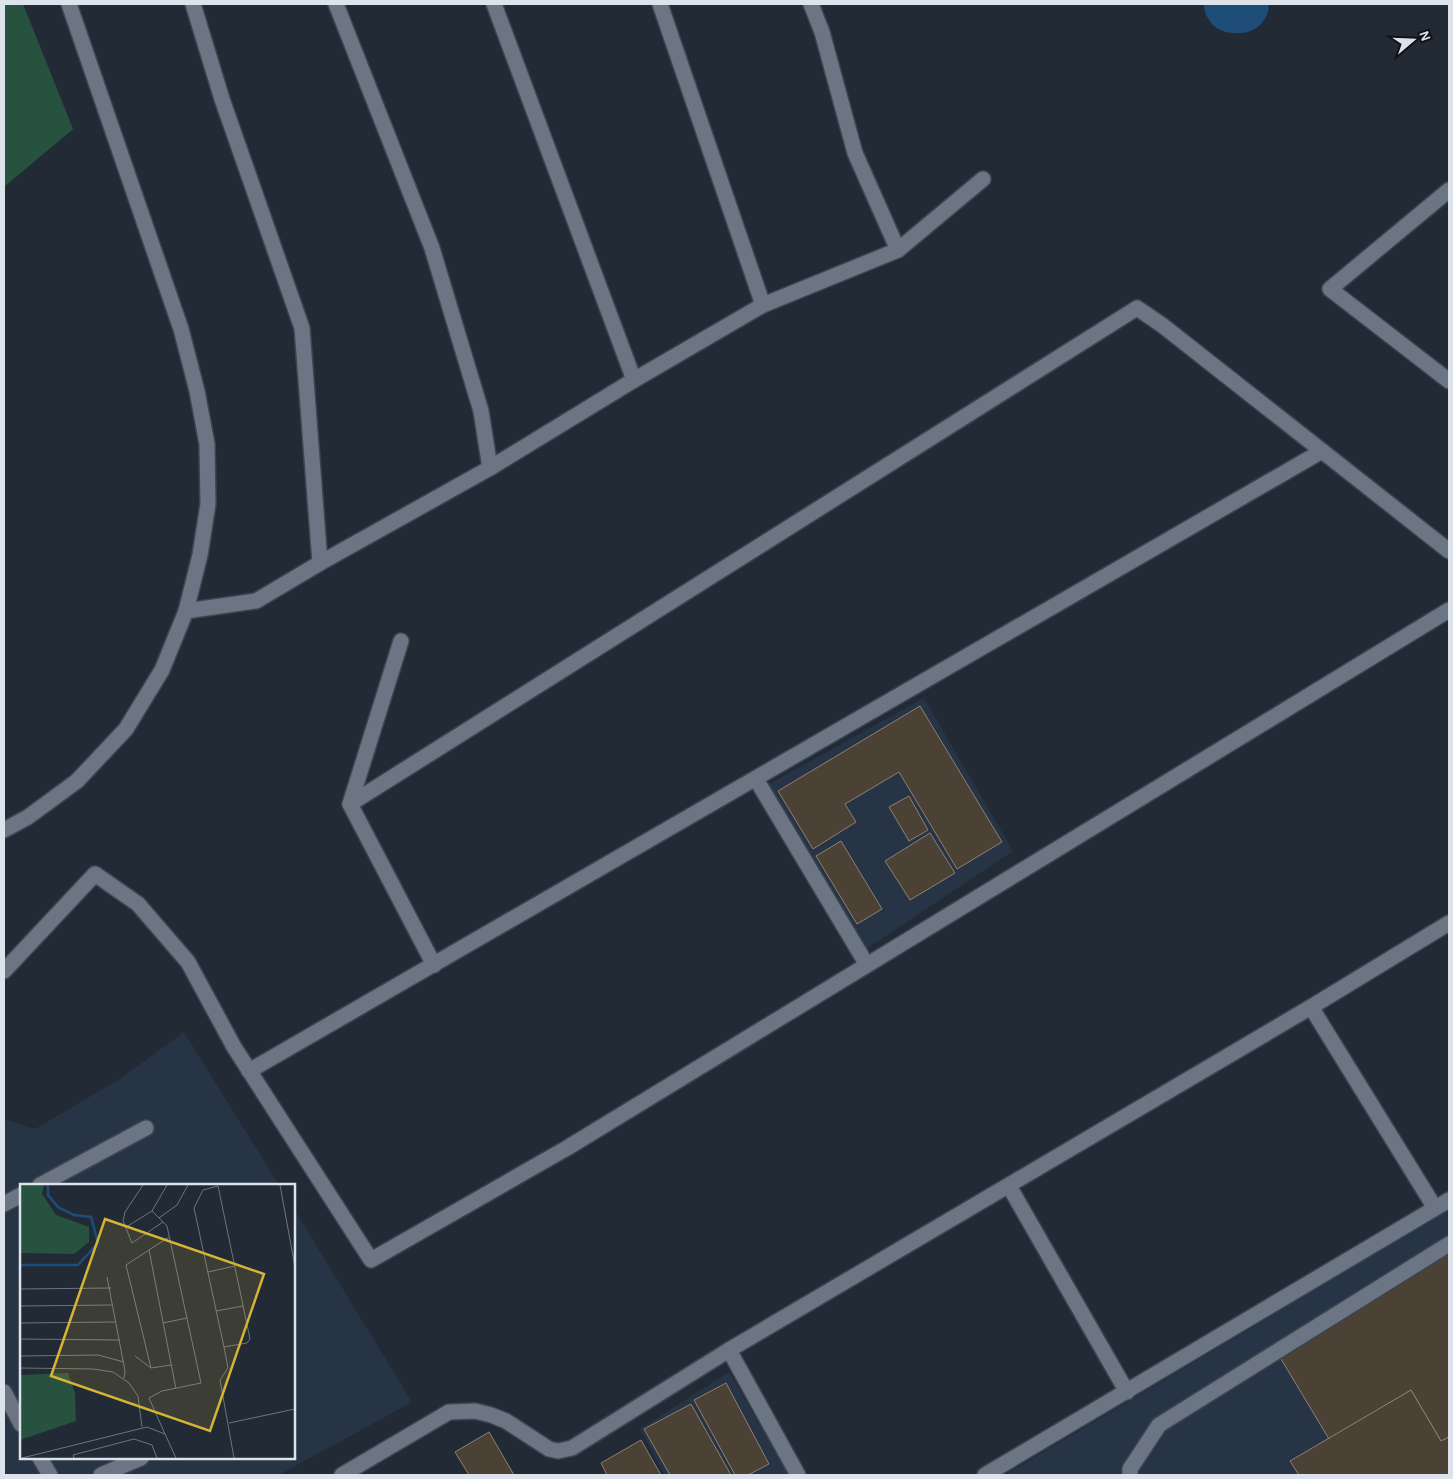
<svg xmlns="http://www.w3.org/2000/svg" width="1453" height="1479" font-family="Karla,sans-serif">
  <rect width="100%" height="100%" fill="#222a36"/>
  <!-- built -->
  <g fill="#273445">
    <polygon points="924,698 1013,851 866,949 769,784"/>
    <polygon points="184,1032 279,1185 21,1185 21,1458 294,1458 294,1209 412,1402 279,1475 4,1475 4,1119 35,1129 120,1079"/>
    <polygon points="1449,1210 1449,1475 1005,1475"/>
    <polygon points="729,1372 789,1475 665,1475 640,1429"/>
  </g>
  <!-- green -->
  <polygon fill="#26523f" points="4,4 23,4 73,129 4,187"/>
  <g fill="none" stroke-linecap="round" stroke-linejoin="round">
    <!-- river -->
    <polyline stroke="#1e4d77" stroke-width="58" points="1233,4 1240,4"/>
  </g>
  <!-- building -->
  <g fill="#4b4134" stroke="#8c8173">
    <polygon points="920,706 1002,842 957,869 899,772 845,804 856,822 813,849 778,791"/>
    <polygon points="909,796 928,830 909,841 889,807"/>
    <polygon points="930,833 955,873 910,900 885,861"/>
    <polygon points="841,841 882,909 857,924 816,856"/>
    <polygon points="1449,1251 1449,1437 1441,1441 1411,1390 1329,1439 1278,1354"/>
    <polygon points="726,1383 769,1464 748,1475 735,1475 694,1400"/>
    <polygon points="1411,1390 1441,1441 1449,1437 1449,1475 1299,1475 1290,1461"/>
    <polygon points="691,1404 731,1475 670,1475 644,1429"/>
    <polygon points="489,1432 514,1475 469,1475 455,1452"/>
    <polygon points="641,1440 661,1475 607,1475 601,1463"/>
  </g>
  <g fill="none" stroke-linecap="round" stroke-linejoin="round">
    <defs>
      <g id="service">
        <polyline points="40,1185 146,1128"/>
        <polyline points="4,1204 21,1195"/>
        <polyline points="4,1392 21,1424"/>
        <polyline points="40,1458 50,1475"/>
        <polyline points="101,1475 141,1458"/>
        <polyline points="1130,1475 1130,1469 1159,1425 1449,1244"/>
      </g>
      <g id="minor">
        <polyline points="193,4 222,99 302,328 320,563"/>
        <polyline points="336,4 432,248 481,411 490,468"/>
        <polyline points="494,4 634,380"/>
        <polyline points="660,4 763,305"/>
        <polyline points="811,4 822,32 855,153 898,250"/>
        <polyline points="1449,190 1330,289 1449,381"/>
        <polyline points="186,611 256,601 320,563 490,468 634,380 763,305 898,250 983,179"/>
        <polyline points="401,641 350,804 434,965"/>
        <polyline points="756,779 867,965"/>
        <polyline points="350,804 1137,308 1162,325 1449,551"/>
        <polyline points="4,830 28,817 77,781 126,729 162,670 186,611 200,555 208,504 207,444 197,391 181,329 69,4"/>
        <polyline points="4,971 95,874 138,904 188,962 234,1047 371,1260 567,1148 1449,610"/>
        <polyline points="1311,1007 1435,1208"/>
        <polyline points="249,1071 1322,451"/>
        <polyline points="1009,1186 1127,1392"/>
        <polyline points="729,1350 798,1475"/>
        <polyline points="342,1475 449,1412 475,1411 491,1415 506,1421 549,1449 558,1451 572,1448 729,1350 1311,1007 1449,923"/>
        <polyline points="985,1475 1449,1200"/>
      </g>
    </defs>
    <!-- service casing -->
    <use href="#service" stroke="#3d454f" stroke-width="18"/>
    <!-- minor casing -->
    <use href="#minor" stroke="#3d454f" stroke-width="18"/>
    <!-- service -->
    <use href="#service" stroke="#6b7584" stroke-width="15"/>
    <!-- minor -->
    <use href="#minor" stroke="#6b7584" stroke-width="15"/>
  </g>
  <!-- overview -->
  <g transform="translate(20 1184)">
    <rect width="275" height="275" fill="#222a36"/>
    <path d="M0,1H24L22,10L36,31L69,43V58L54,70L0,69ZM48,189L55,209L56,237L0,256V191Z" fill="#26523f"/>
    <path fill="none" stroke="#1e4d77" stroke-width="2.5" d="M0,81H58L78,59L71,33L54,31L38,23L28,11V1"/>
    <path fill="none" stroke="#6d747e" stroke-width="1" d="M123,1L105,28L103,37L112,59L143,38M260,1L275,83M132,27L147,42L181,199L142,207L129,214L145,250M139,34L157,21L168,1M106,43L132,27L147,1M129,66L156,205M188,88L215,82M87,93L105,187L104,194M0,105L91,104M0,122L92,121M196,127L223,122M0,139L95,138M143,139L167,134M0,155L100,156M204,163L227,159L230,155L198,2L183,6L174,24L204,163L208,184L200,196L214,274M0,172L78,171L104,178M115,172L131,184L151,181M0,184L73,185L93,188L109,199L118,212L122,243M131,184L106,81L149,53M209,239L275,225M2,274L127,243L145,250L156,274M54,274L53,271L114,255L132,261L137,274"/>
    <path fill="#d6b534" fill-opacity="0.15" stroke="#d6b534" stroke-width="2.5" d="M85,35L244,90L190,247L31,192Z"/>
    <rect width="275" height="275" fill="none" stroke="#dde3eb" stroke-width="2.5"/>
  </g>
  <!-- border -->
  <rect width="1453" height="1479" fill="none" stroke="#dde3eb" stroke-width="10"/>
  <!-- north arrow -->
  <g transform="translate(1413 40) rotate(71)" stroke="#0f1318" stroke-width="4" paint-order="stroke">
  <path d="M0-4L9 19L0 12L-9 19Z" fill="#dde3eb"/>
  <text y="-8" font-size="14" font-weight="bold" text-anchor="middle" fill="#dde3eb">N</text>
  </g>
</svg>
